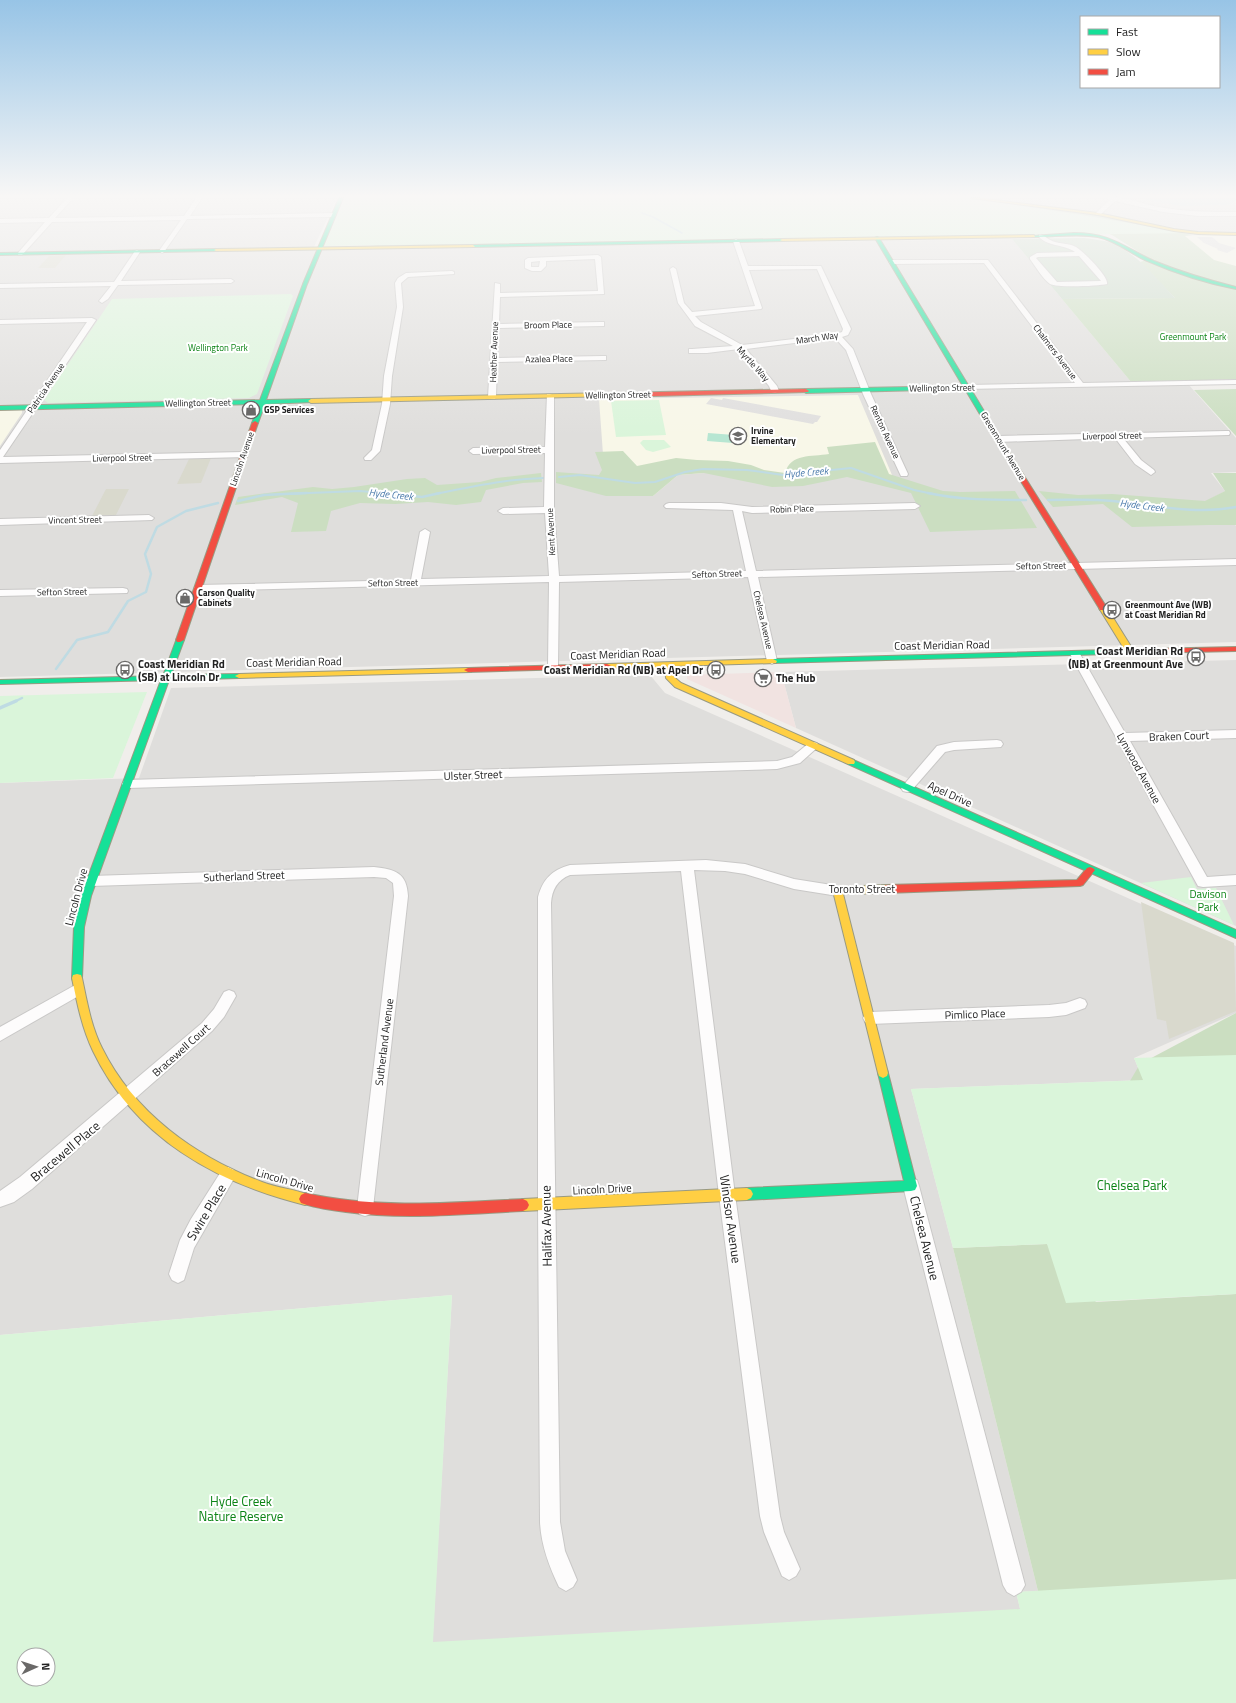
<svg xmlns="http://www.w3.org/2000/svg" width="1236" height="1703" font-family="'Titillium Web',sans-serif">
  <rect width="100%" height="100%" fill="#f0eeeb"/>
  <!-- residential -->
  <g fill="#dfdedc">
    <polygon points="0,198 337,198 313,249 1012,239 1132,383 1188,384 1236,438 1236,472 1211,473 1225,491 1212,498 1236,526 1236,642 0,677"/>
    <polygon points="982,198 1136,198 1181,206 1200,206 1229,205 1236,202 1236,234 1217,234"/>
    <polygon points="1236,660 1236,926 796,728 781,672"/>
    <polygon points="650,675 665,693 1236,946 1236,1013 1134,1058 1143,1080 911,1089 953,1248 1038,1591 1016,1592 1020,1609 432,1650 452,1295 0,1335 0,783 139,778 171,688"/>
  </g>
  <!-- commercial -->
  <polygon fill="#f1e3e1" points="781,672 796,728 687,679 687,675"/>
  <!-- education -->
  <g fill="#f8f7e8">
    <polygon points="1236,235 1236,271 1215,265 1177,236"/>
    <polygon points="858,395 892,475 704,473 678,475 653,496 606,496 599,399"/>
    <polygon points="22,410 22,413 0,446 0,411"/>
  </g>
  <!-- construction -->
  <g fill="#d9d9cd">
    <polygon points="66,255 55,268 38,268 49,256"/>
    <polygon points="211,458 201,483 177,484 189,459"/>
    <polygon points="106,489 129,489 116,515 92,516"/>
    <polygon points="1141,902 1234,943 1236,1011 1169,1039 1166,1021 1157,1019"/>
  </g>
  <!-- forest -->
  <g fill="#cbdec1" fill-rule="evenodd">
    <polygon points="347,198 961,198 1094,215 1193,235 1185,236 1214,260 1236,266 1236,379 1132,383 1062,299 1175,298 1140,262 1150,259 1112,235 1107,233 377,246 362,244"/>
    <polygon points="1236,389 1236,436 1194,390"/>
    <path d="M875,442L889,474L943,491L960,492L1015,491L1037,528L930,532L911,493L847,477L803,486L772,487L704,473L678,475L653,496H606L556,483V472L599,475L602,470L595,452L623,451L637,466L676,458L697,460L728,461L751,465L764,470L785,473C791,453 811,457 829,454L827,447Z"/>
    <polygon points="541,473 542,482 523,483 486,490 481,502 456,505 428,502 395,504 360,503 331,511 326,531 291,532 298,503 282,497 235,505 238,497 313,487 332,489 354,487 407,479 425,478 437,485 480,482 496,478"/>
    <polygon points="1213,473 1236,473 1236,525 1209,525 1132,527 1103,504 1053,507 1039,491 1078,495 1112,494 1205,501 1225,491"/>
    <polygon points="1236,1013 1236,1147 1127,1086 1140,1064"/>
    <path d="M1047,1244L1096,1302L1236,1294V1703H0V1335L432,1650L1020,1609L1038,1591L953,1248ZM24,1655H48V1679H24Z"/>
  </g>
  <!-- cemetery -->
  <path fill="#cadbca" d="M1084,238C1092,239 1101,240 1109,242C1136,252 1156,278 1175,298L1062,299L1012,239Z"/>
  <!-- park -->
  <g fill="#daf5da" fill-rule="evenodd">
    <polygon points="345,198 978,198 978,199 1094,217 1186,233 324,246"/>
    <polygon points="291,294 293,296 257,394 249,398 48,403 44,400 112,299"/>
    <polygon points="659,400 666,435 616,437 611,401"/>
    <polygon points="643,440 664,440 671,447 653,452 646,450 640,443"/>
    <polygon points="147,692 113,778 0,783 0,696"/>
    <polygon points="1191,877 1197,889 1216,888 1234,925 1141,883"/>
    <polygon points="1236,1055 1236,1294 1066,1303 1047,1244 953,1248 911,1089 1143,1080 1134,1058"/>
    <path d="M452,1295L433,1642L1020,1609L1016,1592L1236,1579V1703H0V1335ZM24,1655H48V1679H24Z"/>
  </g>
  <!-- pitch -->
  <polygon fill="#b7e6d2" points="708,433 734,435 733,443 707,441"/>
  <!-- parking -->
  <g fill="#e0dfde">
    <polygon points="1197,237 1212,237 1219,243 1236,248 1227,253 1217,250 1218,249 1204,243"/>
    <polygon points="711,398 722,400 723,398 821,416 817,422 815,422 813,424 706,404"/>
  </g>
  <!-- water -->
  <polygon fill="#bfdbe3" points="1136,198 1236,198 1236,201 1228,205 1181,206"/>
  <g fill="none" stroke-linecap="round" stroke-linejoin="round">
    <!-- stream-far3 -->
    <polyline stroke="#bfdbe3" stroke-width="1.5" points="642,213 653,217 682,233"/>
    <!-- stream-far2 -->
    <g stroke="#bfdbe3" stroke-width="2">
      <polyline points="559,477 580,475 635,483 655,482 685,472 703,469 747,470 783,475 851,468 914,490 933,494"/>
      <polyline points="283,494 360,491 393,494"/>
      <path d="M435,494C471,487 506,479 543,478"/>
    </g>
    <!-- stream-far1 -->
    <g stroke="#bfdbe3" stroke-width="2.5">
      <polyline points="383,493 422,497 440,493"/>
      <path d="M928,493C960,500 993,500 1026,500"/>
      <path d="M1048,500C1070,500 1091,499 1113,501C1155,505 1194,515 1236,507"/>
      <polyline points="238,501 264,495 307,493"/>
      <polyline points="56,669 77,640 108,632 128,601 146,592 151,574 145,554 157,527 186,511 218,503"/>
      <polyline points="14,702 22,698"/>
    </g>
    <!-- stream -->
    <polyline stroke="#bfdbe3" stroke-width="3.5" points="0,708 16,701"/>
    <defs>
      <g id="street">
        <polygon points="67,198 73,198 55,218 184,216 196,198 202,198 190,216 333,213 336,215 333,217 187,219 164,252 162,253 159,251 181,220 52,222 22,255 18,255 18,253 45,222 0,223 0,219 49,218"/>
        <path d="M1107,198C1125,195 1146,206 1165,208C1189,212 1212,212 1236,212V216H1198L1163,212L1115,201L1100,215H1096V213L1109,200Z"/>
        <path d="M1039,235C1044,234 1047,239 1052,241C1060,244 1069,243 1076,247C1084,252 1109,277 1107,284C1099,286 1057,288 1050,284C1042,278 1036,267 1030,259V257L1037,253L1075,252C1064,244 1049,247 1039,237ZM1079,256L1101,281L1057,282L1036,258L1038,257Z"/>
        <path d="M736,239L739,241L748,266H821L851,329L848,335L842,337L853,349L871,394L908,474L907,476H901L900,474L863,394L846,350L835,338L746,349L777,386L779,391L775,393H772L769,386L739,349L707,353H689V349H692L733,346L695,326L678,303L670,269L673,267L676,269L684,303L692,312L755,306L733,241ZM817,269L843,329L842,332L836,334L742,345L701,322L695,316L761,309L762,308L749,270Z"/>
        <polygon points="137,250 140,252 121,281 231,279 234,281 231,283 118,285 108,299 102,303 99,301 111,286 0,288 0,284 114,282 135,251"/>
        <path d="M598,255L601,257L604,294L500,297L499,324L601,322H604V326L499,328L497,358L603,356H606V360L497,362L496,397L495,399H489L488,397L495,283L500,284V293L598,291L595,259L546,261V266L541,271H532L525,268V260L528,258ZM540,261L539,267H531V262Z"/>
        <polygon points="988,260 1083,383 1236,380 1236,384 965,389 965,385 968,385 1075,383 984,263 892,264 889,262 892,260"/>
        <polygon points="452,271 454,272 454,274 408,277 401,283 403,307 392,376 390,404 380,451 371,460 365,460 364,458 372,450 382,404 384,376 397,307 395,283 398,278 406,273"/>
        <polygon points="92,318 96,320 3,457 244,452 248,455 247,457 0,463 0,450 87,322 0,324 0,320"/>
        <polygon points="547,394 550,394 554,396 554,510 559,576 746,571 733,510 666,508 664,506 666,504 669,503 721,503 752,507 915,503 920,506 915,509 752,513 742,511 756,571 1236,559 1236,565 758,577 777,661 772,664 767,661 748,577 559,582 558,667 553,670 548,667 549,582 199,591 194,588 199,585 411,580 420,532 425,529 430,532 421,579 549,576 545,513 503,514 498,511 503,508 544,507 545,453 473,454 469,451 473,448 545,447"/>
        <polygon points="1226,431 1229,431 1230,433 1229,435 1123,438 1141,460 1154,470 1155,472 1151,475 1135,464 1115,438 998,442 994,439 998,436"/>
        <polygon points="149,515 154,518 152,520 0,525 0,519"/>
        <polygon points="123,588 127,589 128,591 127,593 0,596 0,590"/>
        <polygon points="1075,651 1080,654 1125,733 1236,730 1236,738 1130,741 1207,877 1236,875 1236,885 1203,887 1198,886 1070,654"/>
        <polygon points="997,740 1001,741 1003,744 1001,747 954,750 945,752 911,791 907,792 903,791 901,788 937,746 954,742"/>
        <polygon points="813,742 817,743 819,746 800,763 777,769 128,788 124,787 122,784 124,781 128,780 777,761 792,757 809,743"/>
        <path d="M706,860L745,864L794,879L838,886L843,887L845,891L843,895L838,896L794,889L745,874L725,871L694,870L735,1195L780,1516L784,1532L800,1569L796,1576L789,1580L782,1576L764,1532L760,1516L719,1195L681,871L570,875C557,880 552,890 551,903L560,1522L565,1551L577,1580L573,1587L566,1591L559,1587C549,1566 541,1545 540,1522L538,1204V897C543,879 552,870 570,865Z"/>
        <path d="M374,867C395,869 407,873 408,896L373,1208L371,1214L365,1216L359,1214L357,1208L394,896L393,883L386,878L374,877L91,886L86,885L84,881L86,877L91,876Z"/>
        <polygon points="77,984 82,986 84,990 82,994 0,1041 0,1027"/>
        <polygon points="229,990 234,992 236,996 224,1017 212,1031 32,1189 14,1202 0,1207 0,1191 20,1177 202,1023 214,1009 224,992"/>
        <polygon points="1080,998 1085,1000 1087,1004 1085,1008 1066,1015 1049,1017 870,1024 865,1022 863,1018 865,1014 870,1012 1049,1005 1066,1003"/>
        <polygon points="228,1167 234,1170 236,1175 194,1248 184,1280 178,1283 172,1280 169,1274 180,1240 191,1219 222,1170"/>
        <polygon points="911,1178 917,1180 919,1186 1025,1585 1021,1592 1014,1596 1007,1592 1003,1585 903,1186 905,1180"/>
      </g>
      <g id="fast">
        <polygon points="339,198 343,198 307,284 266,400 311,399 314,401 313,402 265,404 258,423 255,425 252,423 259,404 0,410 0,406 260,400 303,284"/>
        <path d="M1074,233C1112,233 1123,247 1154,261C1181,272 1208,280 1236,287V289C1205,283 1175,273 1145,260C1130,253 1116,241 1098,237C1078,233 1055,237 1034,237L1032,236Z"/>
        <polygon points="877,237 879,238 968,385 971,387 970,388 999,436 998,437 993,436 965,389 806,393 803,391 806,389 963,386 875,238"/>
        <polygon points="782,239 784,241 473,247 471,246 473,245"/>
        <polygon points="218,249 216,251 0,255 0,253"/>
        <polygon points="177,638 180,638 184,640 171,675 239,674 243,676 239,678 169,680 91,896 84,927 82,978 81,981 77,982 73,981 72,978 74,927 81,896 161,680 0,684 0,680 163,676"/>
        <polygon points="1146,649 1150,651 1149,653 773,663 769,661 773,659"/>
        <polygon points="851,759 1236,930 1236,938 848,764 847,762 848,760"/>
        <polygon points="883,1068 887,1070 888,1073 917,1186 915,1190 911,1191 747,1200 743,1198 741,1194 743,1190 747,1188 904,1181 878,1073 879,1070"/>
      </g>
      <g id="slow">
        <polygon points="971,198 979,198 1098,213 1174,229 1198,232 1236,233 1236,235 1198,234 1174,231 1098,215"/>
        <polygon points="1034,235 1035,237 782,241 780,240 782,239"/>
        <polygon points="473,245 475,247 216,251 214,250 216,249"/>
        <polygon points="613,393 616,395 615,396 311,403 308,401 311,399"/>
        <polygon points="1100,606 1106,606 1107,608 1135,653 1134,655 1128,655 1099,608"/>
        <polygon points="773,659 777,661 776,663 672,666 674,677 681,683 854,760 855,762 854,764 848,764 675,687 666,678 665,667 607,668 603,666 607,664"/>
        <polygon points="468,668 472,670 471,672 239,678 235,676 239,674"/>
        <polygon points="886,885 889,887 891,889 889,891 886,893 843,894 888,1073 887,1076 883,1078 879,1076 878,1073 833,891 835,889 838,887"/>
        <path d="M77,974L81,975L82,978C87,1002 91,1026 102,1048C134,1113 196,1157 262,1182C277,1188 294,1189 309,1195L311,1199L309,1203L305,1205C216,1183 134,1137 93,1051C82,1028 77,1003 72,978L73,975Z"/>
        <polygon points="747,1188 751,1190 753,1194 751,1198 747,1200 523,1211 519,1209 517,1205 519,1201 523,1199"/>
      </g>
      <g id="jam">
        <polygon points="806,389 809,391 808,392 613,397 610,395 613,393"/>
        <polygon points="255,421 258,423 184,640 180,642 177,642 176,640 252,423"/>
        <polygon points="994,435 999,436 1107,608 1106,610 1100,610 1099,608 993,436"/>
        <polygon points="1236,647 1236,651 1146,653 1142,651 1146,649"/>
        <polygon points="607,664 611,666 610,668 468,672 464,670 468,668"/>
        <polygon points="1090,867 1093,868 1095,870 1083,885 1080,886 886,893 883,891 881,889 883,887 886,885 1077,880 1087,868"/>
        <path d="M305,1193C377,1209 450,1203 523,1199L527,1201L529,1205L527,1209L523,1211C464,1214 404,1220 346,1212C331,1210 315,1208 301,1203L299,1199L301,1195Z"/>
      </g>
    </defs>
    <!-- street casing -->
    <use href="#street" stroke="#c9c8c7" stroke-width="2"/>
    <!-- fast casing -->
    <use href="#fast" stroke="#999a82" stroke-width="2"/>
    <!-- slow casing -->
    <use href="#slow" stroke="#999a82" stroke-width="2"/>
    <!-- jam casing -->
    <use href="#jam" stroke="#999a82" stroke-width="2"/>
    <!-- street -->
    <use href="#street" fill="#fdfcfc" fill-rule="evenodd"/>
    <!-- fast -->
    <use href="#fast" fill="#16e098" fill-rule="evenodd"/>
    <!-- slow -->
    <use href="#slow" fill="#ffcf43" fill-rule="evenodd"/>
    <!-- jam -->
    <use href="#jam" fill="#f24e42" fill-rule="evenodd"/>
  </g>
  <!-- sky -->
  <linearGradient id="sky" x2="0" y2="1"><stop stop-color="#97c4e6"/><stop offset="0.45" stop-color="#f8f7f6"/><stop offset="1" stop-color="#f8f7f6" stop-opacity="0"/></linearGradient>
  <rect width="1236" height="436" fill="url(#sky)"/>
  <!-- icons -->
  <defs>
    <symbol id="shop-ring" viewBox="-11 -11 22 22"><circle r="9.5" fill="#fff" stroke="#6a6968" stroke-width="1.5"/><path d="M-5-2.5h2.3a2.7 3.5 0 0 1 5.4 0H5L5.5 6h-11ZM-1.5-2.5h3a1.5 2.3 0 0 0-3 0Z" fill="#6a6968"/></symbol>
    <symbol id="school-ring" viewBox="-11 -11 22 22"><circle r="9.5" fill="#fff" stroke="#6a6968" stroke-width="1.5"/><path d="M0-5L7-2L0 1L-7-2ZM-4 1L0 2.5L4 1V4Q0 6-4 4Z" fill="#6a6968"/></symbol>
    <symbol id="bus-ring" viewBox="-11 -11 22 22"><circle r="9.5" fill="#fff" stroke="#6a6968" stroke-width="1.5"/><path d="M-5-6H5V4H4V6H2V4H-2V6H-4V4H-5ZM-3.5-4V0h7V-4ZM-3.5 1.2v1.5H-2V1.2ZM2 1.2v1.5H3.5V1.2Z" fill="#6a6968"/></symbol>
    <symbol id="supermarket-ring" viewBox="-11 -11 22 22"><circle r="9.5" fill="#fff" stroke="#6a6968" stroke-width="1.5"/><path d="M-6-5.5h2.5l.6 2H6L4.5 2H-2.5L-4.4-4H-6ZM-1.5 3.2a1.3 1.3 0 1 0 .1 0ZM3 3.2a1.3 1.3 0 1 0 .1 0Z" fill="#6a6968"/></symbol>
  </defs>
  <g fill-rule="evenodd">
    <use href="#shop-ring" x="241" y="400" width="20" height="20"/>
    <use href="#school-ring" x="728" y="426" width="20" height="20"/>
    <use href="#shop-ring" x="175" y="588" width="20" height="20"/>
    <use href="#bus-ring" x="1102" y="600" width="20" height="20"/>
    <use href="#bus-ring" x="1186" y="647" width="20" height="20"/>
    <use href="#bus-ring" x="115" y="660" width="20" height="20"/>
    <use href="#bus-ring" x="706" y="660" width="20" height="20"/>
    <use href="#supermarket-ring" x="753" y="668" width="20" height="20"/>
  </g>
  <g text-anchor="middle" stroke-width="4" stroke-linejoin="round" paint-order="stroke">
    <!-- far-street labels -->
    <g font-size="9" fill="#222" stroke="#fff">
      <text transform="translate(548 325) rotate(-1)" y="3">Broom Place</text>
      <text transform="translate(817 338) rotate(-8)" y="3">March Way</text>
      <text transform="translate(494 352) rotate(-88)" y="3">Heather Avenue</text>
      <text transform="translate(1055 352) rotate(53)" y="3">Chalmers Avenue</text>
      <text transform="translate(549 359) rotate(-1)" y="3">Azalea Place</text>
      <text transform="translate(753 364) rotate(48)" y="3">Myrtle Way</text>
      <text transform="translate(46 388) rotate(-56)" y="3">Patricia Avenue</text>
      <text transform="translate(942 388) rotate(-1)" y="3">Wellington Street</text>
      <text transform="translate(618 395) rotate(-1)" y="3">Wellington Street</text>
      <text transform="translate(198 403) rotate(-1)" y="3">Wellington Street</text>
      <text transform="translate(885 432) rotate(65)" y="3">Renton Avenue</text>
      <text transform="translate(1112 436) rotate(-1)" y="3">Liverpool Street</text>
      <text transform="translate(1003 446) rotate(59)" y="3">Greenmount Avenue</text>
      <text transform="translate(511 450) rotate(-1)" y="3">Liverpool Street</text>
      <text transform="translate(122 458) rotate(-1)" y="3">Liverpool Street</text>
      <text transform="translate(242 459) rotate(-71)" y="3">Lincoln Avenue</text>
      <text transform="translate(792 509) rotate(-2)" y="3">Robin Place</text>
      <text transform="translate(75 520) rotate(-1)" y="3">Vincent Street</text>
      <text transform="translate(551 532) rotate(-93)" y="3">Kent Avenue</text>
      <text transform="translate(1041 566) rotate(-1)" y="3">Sefton Street</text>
      <text transform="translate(717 574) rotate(-2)" y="3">Sefton Street</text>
      <text transform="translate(393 583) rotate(-1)" y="3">Sefton Street</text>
      <text transform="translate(62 592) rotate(-1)" y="3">Sefton Street</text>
      <text transform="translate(763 620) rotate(77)" y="3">Chelsea Avenue</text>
    </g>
    <!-- far-park labels -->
    <g font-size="9" fill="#0c8416" stroke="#fff">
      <text x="1193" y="340">Greenmount Park</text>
      <text x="218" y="351">Wellington Park</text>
    </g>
    <!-- far-poi labels -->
    <g font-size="9" font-weight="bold" fill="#222" stroke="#fff" text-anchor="start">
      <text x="264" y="413">GSP Services</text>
      <text x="751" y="434">Irvine<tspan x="751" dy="10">Elementary</tspan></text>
      <text x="198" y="596">Carson Quality<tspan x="198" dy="10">Cabinets</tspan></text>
      <text x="1125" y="608">Greenmount Ave (WB)<tspan x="1125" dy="10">at Coast Meridian Rd</tspan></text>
    </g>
    <!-- far-water labels -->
    <g font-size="10" font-style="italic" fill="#4a7aab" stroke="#fff">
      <text transform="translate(806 472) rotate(-5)" y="4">Hyde Creek</text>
      <text transform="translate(391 494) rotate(6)" y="4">Hyde Creek</text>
      <text transform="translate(1142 505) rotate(7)" y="4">Hyde Creek</text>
    </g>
    <!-- street labels -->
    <g font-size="11" fill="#222" stroke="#fff">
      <text transform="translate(942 645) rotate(-1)" y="4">Coast Meridian Road</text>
      <text transform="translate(618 654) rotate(-2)" y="4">Coast Meridian Road</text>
      <text transform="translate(294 662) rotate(-1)" y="4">Coast Meridian Road</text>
      <text transform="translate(1179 736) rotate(-2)" y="4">Braken Court</text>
      <text transform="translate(1139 768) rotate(61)" y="4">Lynwood Avenue</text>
      <text transform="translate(473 775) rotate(-2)" y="4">Ulster Street</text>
      <text transform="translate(950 794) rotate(24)" y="4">Apel Drive</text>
      <text transform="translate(244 876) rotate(-2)" y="4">Sutherland Street</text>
      <text x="862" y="893">Toronto Street</text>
      <text transform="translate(76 897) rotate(-75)" y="4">Lincoln Drive</text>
      <text transform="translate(975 1014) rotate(-2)" y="4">Pimlico Place</text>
      <text transform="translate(384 1042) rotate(-83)" y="4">Sutherland Avenue</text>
      <text transform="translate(181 1050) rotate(-42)" y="4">Bracewell Court</text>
      <text transform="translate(285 1180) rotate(16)" y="4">Lincoln Drive</text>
      <text transform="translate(602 1189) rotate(-3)" y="4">Lincoln Drive</text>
    </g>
    <!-- poi labels -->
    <g font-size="11" font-weight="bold" fill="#222" stroke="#fff" text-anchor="end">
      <text x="1183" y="655">Coast Meridian Rd<tspan x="1183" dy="13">(NB) at Greenmount Ave</tspan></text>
      <text x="138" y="668" text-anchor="start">Coast Meridian Rd<tspan x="138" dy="13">(SB) at Lincoln Dr</tspan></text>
      <text x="703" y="674">Coast Meridian Rd (NB) at Apel Dr</text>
      <text x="776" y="682" text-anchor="start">The Hub</text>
    </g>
    <!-- park labels -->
    <g font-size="11" fill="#0c8416" stroke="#fff">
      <text x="1208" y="898">Davison<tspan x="1208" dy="13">Park</tspan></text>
    </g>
    <!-- near-street labels -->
    <g font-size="13" fill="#222" stroke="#fff">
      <text transform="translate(65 1151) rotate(-40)" y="5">Bracewell Place</text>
      <text transform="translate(206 1212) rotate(-59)" y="5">Swire Place</text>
      <text transform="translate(731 1219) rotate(82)" y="5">Windsor Avenue</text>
      <text transform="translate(546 1226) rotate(-91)" y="5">Halifax Avenue</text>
      <text transform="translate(925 1238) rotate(76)" y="5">Chelsea Avenue</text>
    </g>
    <!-- near-park labels -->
    <g font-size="13" fill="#0c8416" stroke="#fff">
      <text x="1132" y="1190">Chelsea Park</text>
      <text x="241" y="1506">Hyde Creek<tspan x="241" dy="15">Nature Reserve</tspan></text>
    </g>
  </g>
  <!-- legend -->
  <rect x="1080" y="16" width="140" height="72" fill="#ffffff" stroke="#a7a7a7"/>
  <rect x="1088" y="29" width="20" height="6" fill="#16e098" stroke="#a7a7a7"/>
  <text x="1116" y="36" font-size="12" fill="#222222">Fast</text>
  <rect x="1088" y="49" width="20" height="6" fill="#ffcf43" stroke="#a7a7a7"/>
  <text x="1116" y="56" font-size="12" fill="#222222">Slow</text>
  <rect x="1088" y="69" width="20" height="6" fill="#f24e42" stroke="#a7a7a7"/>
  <text x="1116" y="76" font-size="12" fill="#222222">Jam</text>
  <!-- north arrow -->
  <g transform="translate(36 1667) rotate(87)"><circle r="19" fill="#ffffff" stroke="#a7a7a7"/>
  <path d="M0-3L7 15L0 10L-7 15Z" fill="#6a6968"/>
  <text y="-6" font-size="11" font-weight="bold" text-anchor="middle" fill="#222222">N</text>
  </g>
</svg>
